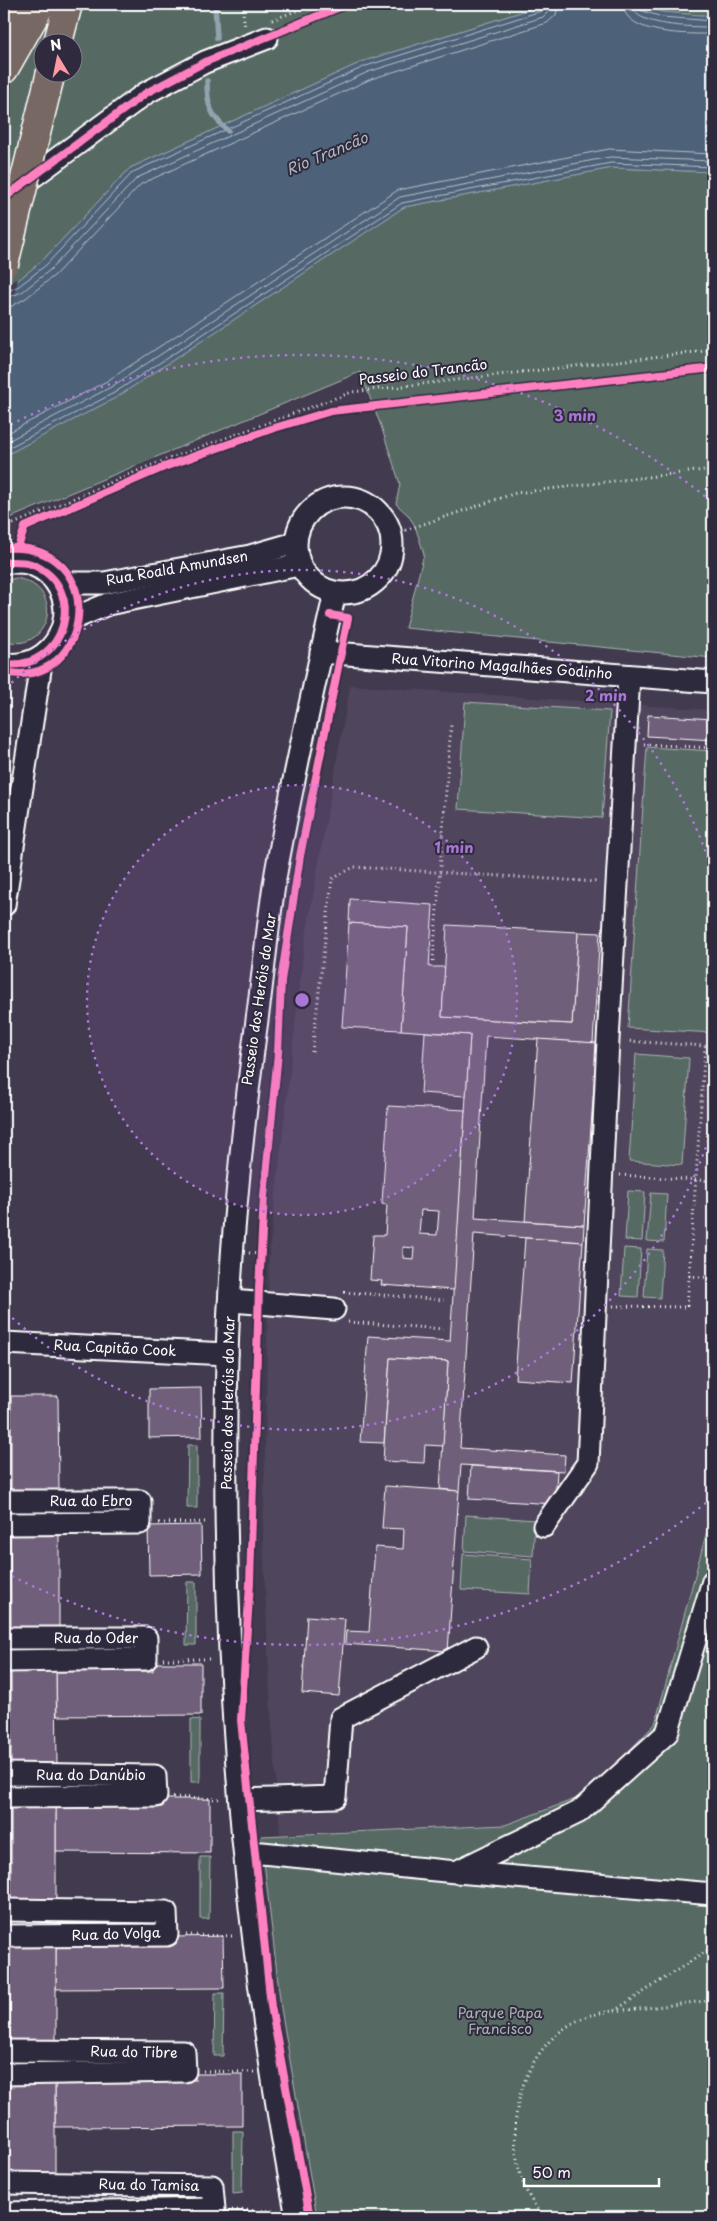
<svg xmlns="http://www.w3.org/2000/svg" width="717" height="2221" font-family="'Playpen Sans',sans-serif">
  <rect width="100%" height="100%" fill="#423a4f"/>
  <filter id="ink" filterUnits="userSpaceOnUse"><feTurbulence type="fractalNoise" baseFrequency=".02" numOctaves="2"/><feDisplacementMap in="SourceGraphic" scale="10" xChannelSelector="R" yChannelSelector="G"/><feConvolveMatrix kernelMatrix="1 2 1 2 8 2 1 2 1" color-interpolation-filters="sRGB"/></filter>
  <g filter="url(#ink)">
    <!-- built -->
    <polygon fill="#50455c" points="350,685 713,710 713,1508 655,1724 586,1795 505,1825 280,1834 270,1698 263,1539 269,1254 304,947"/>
    <!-- green -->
    <g fill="#566a64" stroke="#aab4b2" fill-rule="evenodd">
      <path d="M4,4H547L364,61L130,168L42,261L16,282L4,289ZM42,42H72V72H42Z"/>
      <polygon points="635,4 713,4 713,16 662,12"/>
      <polygon points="612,168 713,172 713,658 405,628 424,554 415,526 408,515 396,504 400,484 381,426 360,372 10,518 4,518 4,456 117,397 404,207"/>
      <path d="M16,578C70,588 47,657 4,640V581Z"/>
      <polygon points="465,702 610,711 602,818 458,809"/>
      <polygon points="647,747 713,751 713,1033 628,1028"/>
      <polygon points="636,1054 689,1058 682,1165 629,1161"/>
      <polygon points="628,1191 645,1192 642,1241 625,1240"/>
      <polygon points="651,1193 667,1194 664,1242 647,1241"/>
      <polygon points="624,1248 641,1249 638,1297 621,1296"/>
      <polygon points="647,1249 663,1250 660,1298 644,1297"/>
      <polygon points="188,1445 197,1445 197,1508 187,1508"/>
      <polygon points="713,1508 713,2217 317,2217 281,2008 261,1836 505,1825 586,1795 655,1724"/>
      <polygon points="466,1515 535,1520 533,1556 464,1551"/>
      <polygon points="463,1554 532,1559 530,1594 461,1590"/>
      <polygon points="187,1582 196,1582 196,1645 186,1645"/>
      <polygon points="191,1719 200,1720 200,1782 191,1782"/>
      <polygon points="200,1857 210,1857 209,1919 200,1919"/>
      <polygon points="215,1993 224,1993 223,2056 214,2056"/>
      <polygon points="233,2131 243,2131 242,2193 233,2194"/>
    </g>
    <!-- water -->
    <polygon fill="#4d6278" stroke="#94a1ae" points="547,4 635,4 662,12 713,16 713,172 612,168 404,207 117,397 4,456 4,289 16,282 42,261 130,168 364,61"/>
    <!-- pier -->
    <polygon fill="#423a4f" points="18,278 16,287 4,334 4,286"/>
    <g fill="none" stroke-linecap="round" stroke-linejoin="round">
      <!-- shore -->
      <g stroke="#b8c0c9" stroke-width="1">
        <path d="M623,4C624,36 690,34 713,34"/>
        <path d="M631,4C632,27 695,27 713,27"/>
        <polyline points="637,4 640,10 662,17 713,21"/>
        <polyline points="4,293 19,286 46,265 133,172 366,66 541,11 545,4"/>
        <polyline points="4,299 22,292 50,270 137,178 368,72 543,17 549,11 551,4"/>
        <polyline points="4,307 12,306 26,298 55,275 141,184 371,79 547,23 556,15 558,4"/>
        <polyline points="4,435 107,381 398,190 609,149 713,154"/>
        <polyline points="4,443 111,387 400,197 610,157 713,161"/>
        <polyline points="4,450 114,393 402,203 611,163 713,167"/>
      </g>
      <!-- stream -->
      <g stroke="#94a1ae" stroke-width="5.5">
        <polyline points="215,4 217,38"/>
        <path d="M207,81C207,105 210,115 228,131"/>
      </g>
    </g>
    <!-- building -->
    <g fill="#705f7a" stroke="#fff" fill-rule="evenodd">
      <polygon points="648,715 713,719 713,740 647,736"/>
      <polygon points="350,899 433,905 429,967 445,967 442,1017 572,1024 578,932 600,933 593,1043 486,1036 475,1218 584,1225 583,1242 474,1234 460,1448 565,1455 564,1471 461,1465 459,1491 440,1489 448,1361 390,1358 384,1443 360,1442 368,1336 450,1341 470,1035 401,1030 408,927 349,923"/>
      <polygon points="349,923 408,927 401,1030 342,1027"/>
      <polygon points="447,925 578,932 572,1024 442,1017"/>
      <polygon points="425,1032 470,1035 466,1096 421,1093"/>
      <polygon points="538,1039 597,1043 584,1225 525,1221"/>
      <path d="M388,1106L465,1110L454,1290L381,1285L382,1281L370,1280L373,1235H385L387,1205L382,1204ZM421,1210L439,1211L437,1235L419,1234ZM403,1247L414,1248L413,1259L403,1258Z"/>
      <polygon points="525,1238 583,1242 573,1383 515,1379"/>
      <polygon points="390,1358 448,1361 443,1446 425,1445 424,1463 383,1461"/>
      <polygon points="201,1388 202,1437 149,1438 149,1389"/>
      <polygon points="11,1396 58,1396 59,1492 11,1492"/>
      <polygon points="471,1466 557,1471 555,1504 469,1499"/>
      <polygon points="385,1486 459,1491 448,1651 345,1644 346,1631 369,1632 375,1547 403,1549 404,1529 382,1528"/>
      <polygon points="201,1525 202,1574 149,1575 148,1526"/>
      <polygon points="10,1533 59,1533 59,1629 11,1630"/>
      <polygon points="307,1616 345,1619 339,1696 302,1693"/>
      <polygon points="153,1663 201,1663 201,1715 57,1716 56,1671 153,1671"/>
      <polygon points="11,1671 56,1671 57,1766 11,1767"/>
      <polygon points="162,1799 210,1799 210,1853 56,1852 56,1807 162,1807"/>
      <rect x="11" y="1807" width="45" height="97"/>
      <polygon points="223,1936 224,1988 56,1989 56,1944 176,1944 176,1937"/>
      <rect x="10" y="1944" width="46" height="97"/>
      <polygon points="195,2074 242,2074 242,2126 55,2127 55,2081 195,2080"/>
      <polygon points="9,2081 55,2081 55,2178 10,2178"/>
      <polygon points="219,2211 268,2212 268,2217 219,2217"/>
    </g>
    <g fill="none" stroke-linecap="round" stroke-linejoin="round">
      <defs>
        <g id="minor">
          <polyline points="4,198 146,93 205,62 267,38"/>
          <circle cx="344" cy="545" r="48"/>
          <path d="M4,562C12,562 23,561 31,564C90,587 66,672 4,664"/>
          <polyline points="56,583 104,583 250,556 295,543"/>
          <polyline points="65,622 108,604 299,565"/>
          <polyline points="321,652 713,682"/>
          <polyline points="4,905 42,657"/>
          <polyline points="231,1301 334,1309"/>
          <polyline points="4,1343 227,1354"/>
          <polyline points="4,1501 140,1501 140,1523 4,1524"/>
          <polyline points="544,1526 588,1463 608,1040 629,676"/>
          <polyline points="4,1638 146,1638 146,1659 4,1661"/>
          <polyline points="4,1774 155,1776 156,1796 4,1797"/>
          <polyline points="240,1800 335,1797 341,1718 476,1647"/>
          <polyline points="245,1854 262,1853 456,1872 579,1812 667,1733 713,1581"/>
          <polyline points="457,1872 713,1894"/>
          <polyline points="4,1910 166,1912 167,1935 4,1936"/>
          <polyline points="4,2051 184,2052 185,2071 4,2074"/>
          <polyline points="4,2183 212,2186 214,2209 4,2213"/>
          <path d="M297,2217C242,1934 220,1645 227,1358C230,1240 243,1122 259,1005C265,959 269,912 277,867C294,775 314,684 335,593"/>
        </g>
        <g id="highway">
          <polyline points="4,20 13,4"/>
          <polyline points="58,42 68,4"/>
          <polyline points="4,69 41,4"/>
        </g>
      </defs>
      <!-- minor casing -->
      <use href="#minor" stroke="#fff" stroke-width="25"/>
      <!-- highway casing -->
      <use href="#highway" stroke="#fff" stroke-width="31"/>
      <!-- path -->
      <g stroke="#fff" stroke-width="3" stroke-dasharray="1 4" stroke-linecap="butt">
        <polyline points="242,4 245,28"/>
        <polyline points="272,20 314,4"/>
        <polyline points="4,528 147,467 352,392 713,350"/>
        <polyline points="391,535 516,493 713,469"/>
        <polyline points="644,744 713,748"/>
        <polyline points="433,961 451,725"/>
        <polyline points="312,1052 332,879 354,867 599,882"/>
        <polyline points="620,1175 713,1181"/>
        <polyline points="249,1253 260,1254"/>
        <polyline points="689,1276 713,1278"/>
        <polyline points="344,1292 444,1300"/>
        <polyline points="613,1306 687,1307 705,1046 627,1041"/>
        <polyline points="348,1322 443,1329"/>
        <polyline points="159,1523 207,1522"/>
        <polyline points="163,1659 212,1659"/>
        <polyline points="173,1797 222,1799"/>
        <polyline points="186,1935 235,1936"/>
        <polyline points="614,2011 713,1947"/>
        <polyline points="203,2071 255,2072"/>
        <polyline points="232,2210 278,2211"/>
        <path d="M544,2217C536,2207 528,2197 524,2185C501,2125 522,2041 586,2017C602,2011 621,2010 638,2009C663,2006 688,2003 713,2000"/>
      </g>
      <!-- minor -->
      <use href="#minor" stroke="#2f2a3d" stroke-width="21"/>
      <!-- highway -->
      <use href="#highway" stroke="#776864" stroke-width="28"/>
      <defs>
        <polyline id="highway-bridge" points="4,264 51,72"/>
      </defs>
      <!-- highway-bridge casing -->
      <use href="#highway-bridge" stroke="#fff" stroke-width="31" stroke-linecap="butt"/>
      <!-- highway-bridge -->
      <use href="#highway-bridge" stroke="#776864" stroke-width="28"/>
      <defs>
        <g id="cycleway">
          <polyline points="4,198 146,93 205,62 347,4"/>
          <polyline points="18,547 25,527 164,467 271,429 331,411 713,368"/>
          <path d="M4,548C112,540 94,692 4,672"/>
          <path d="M4,562C12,562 23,561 31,564C90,587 66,672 4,664"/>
          <polyline points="310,2217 271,2006 241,1720 250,1583 259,1288 264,1196 278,1053 281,981 300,856 348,618 330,615"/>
        </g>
      </defs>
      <!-- cycleway casing -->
      <use href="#cycleway" stroke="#2f2a3d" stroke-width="11"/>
      <!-- cycleway -->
      <use href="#cycleway" stroke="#ff80c0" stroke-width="8"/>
    </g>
  </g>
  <!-- distance rings -->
  <circle cx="302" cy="1000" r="215" fill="#a976d5" fill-opacity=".12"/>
  <g fill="none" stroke="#a976d5" stroke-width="2.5" stroke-dasharray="2.5 5">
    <circle cx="302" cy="1000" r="215"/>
    <path d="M713 1126A430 430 0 0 1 6 1312M6 688A430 430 0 0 1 713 874"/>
    <path d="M712 1498A645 645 0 0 1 4 1572M4 428A645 645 0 0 1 712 502"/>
  </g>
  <g text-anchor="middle" stroke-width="4" stroke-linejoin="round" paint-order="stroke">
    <!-- street labels -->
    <g font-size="14" fill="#fff" stroke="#2f2a3d">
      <text transform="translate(423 372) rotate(-7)" y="5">Passeio do Trancão</text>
      <text transform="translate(177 568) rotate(-10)" y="5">Rua Roald Amundsen</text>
      <text transform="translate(502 666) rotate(4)" y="5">Rua Vitorino Magalhães Godinho</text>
      <text transform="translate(259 999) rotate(-82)" y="5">Passeio dos Heróis do Mar</text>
      <text transform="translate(115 1348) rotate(3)" y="5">Rua Capitão Cook</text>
      <text transform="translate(228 1403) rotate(-89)" y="5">Passeio dos Heróis do Mar</text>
      <text x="91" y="1506">Rua do Ebro</text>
      <text x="96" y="1643">Rua do Oder</text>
      <text x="91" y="1780">Rua do Danúbio</text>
      <text transform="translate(116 1934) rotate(-2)" y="5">Rua do Volga</text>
      <text transform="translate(134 2052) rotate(1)" y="5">Rua do Tibre</text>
      <text transform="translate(149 2185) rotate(1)" y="5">Rua do Tamisa</text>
    </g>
    <!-- park labels -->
    <g font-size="14" fill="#aab4b2" stroke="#2f2a3d">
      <text x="500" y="2018">Parque Papa<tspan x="500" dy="16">Francisco</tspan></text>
    </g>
    <!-- water labels -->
    <g font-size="15" font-style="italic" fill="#afb8c2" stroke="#2f2a3d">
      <text transform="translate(327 154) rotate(-23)" y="5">Rio Trancão</text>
    </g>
  </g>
  <circle cx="302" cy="1000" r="8" fill="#a976d5" stroke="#2f2a3d" stroke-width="2.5"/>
  <g font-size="15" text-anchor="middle" font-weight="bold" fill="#a976d5" stroke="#2f2a3d" stroke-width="4" stroke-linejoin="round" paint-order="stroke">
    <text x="575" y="421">3 min</text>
    <text x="606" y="701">2 min</text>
    <text x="454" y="853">1 min</text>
  </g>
  <!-- margin -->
  <rect width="717" height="2221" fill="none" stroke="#2f2a3d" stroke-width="20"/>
  <rect x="10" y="10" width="697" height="2201" fill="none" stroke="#fff" stroke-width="2" filter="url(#ink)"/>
  <!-- north arrow -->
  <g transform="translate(58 58) rotate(350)"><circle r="24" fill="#2f2a3d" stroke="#827f8b"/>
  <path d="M0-4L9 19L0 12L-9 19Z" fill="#ff9aa2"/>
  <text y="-8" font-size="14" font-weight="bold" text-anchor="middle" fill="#ffffff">N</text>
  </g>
  <!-- scale -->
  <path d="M524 2178v8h135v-8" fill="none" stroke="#ffffff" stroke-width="2.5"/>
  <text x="532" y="2178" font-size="15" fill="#ffffff" stroke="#2f2a3d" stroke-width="4" paint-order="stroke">50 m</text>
</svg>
